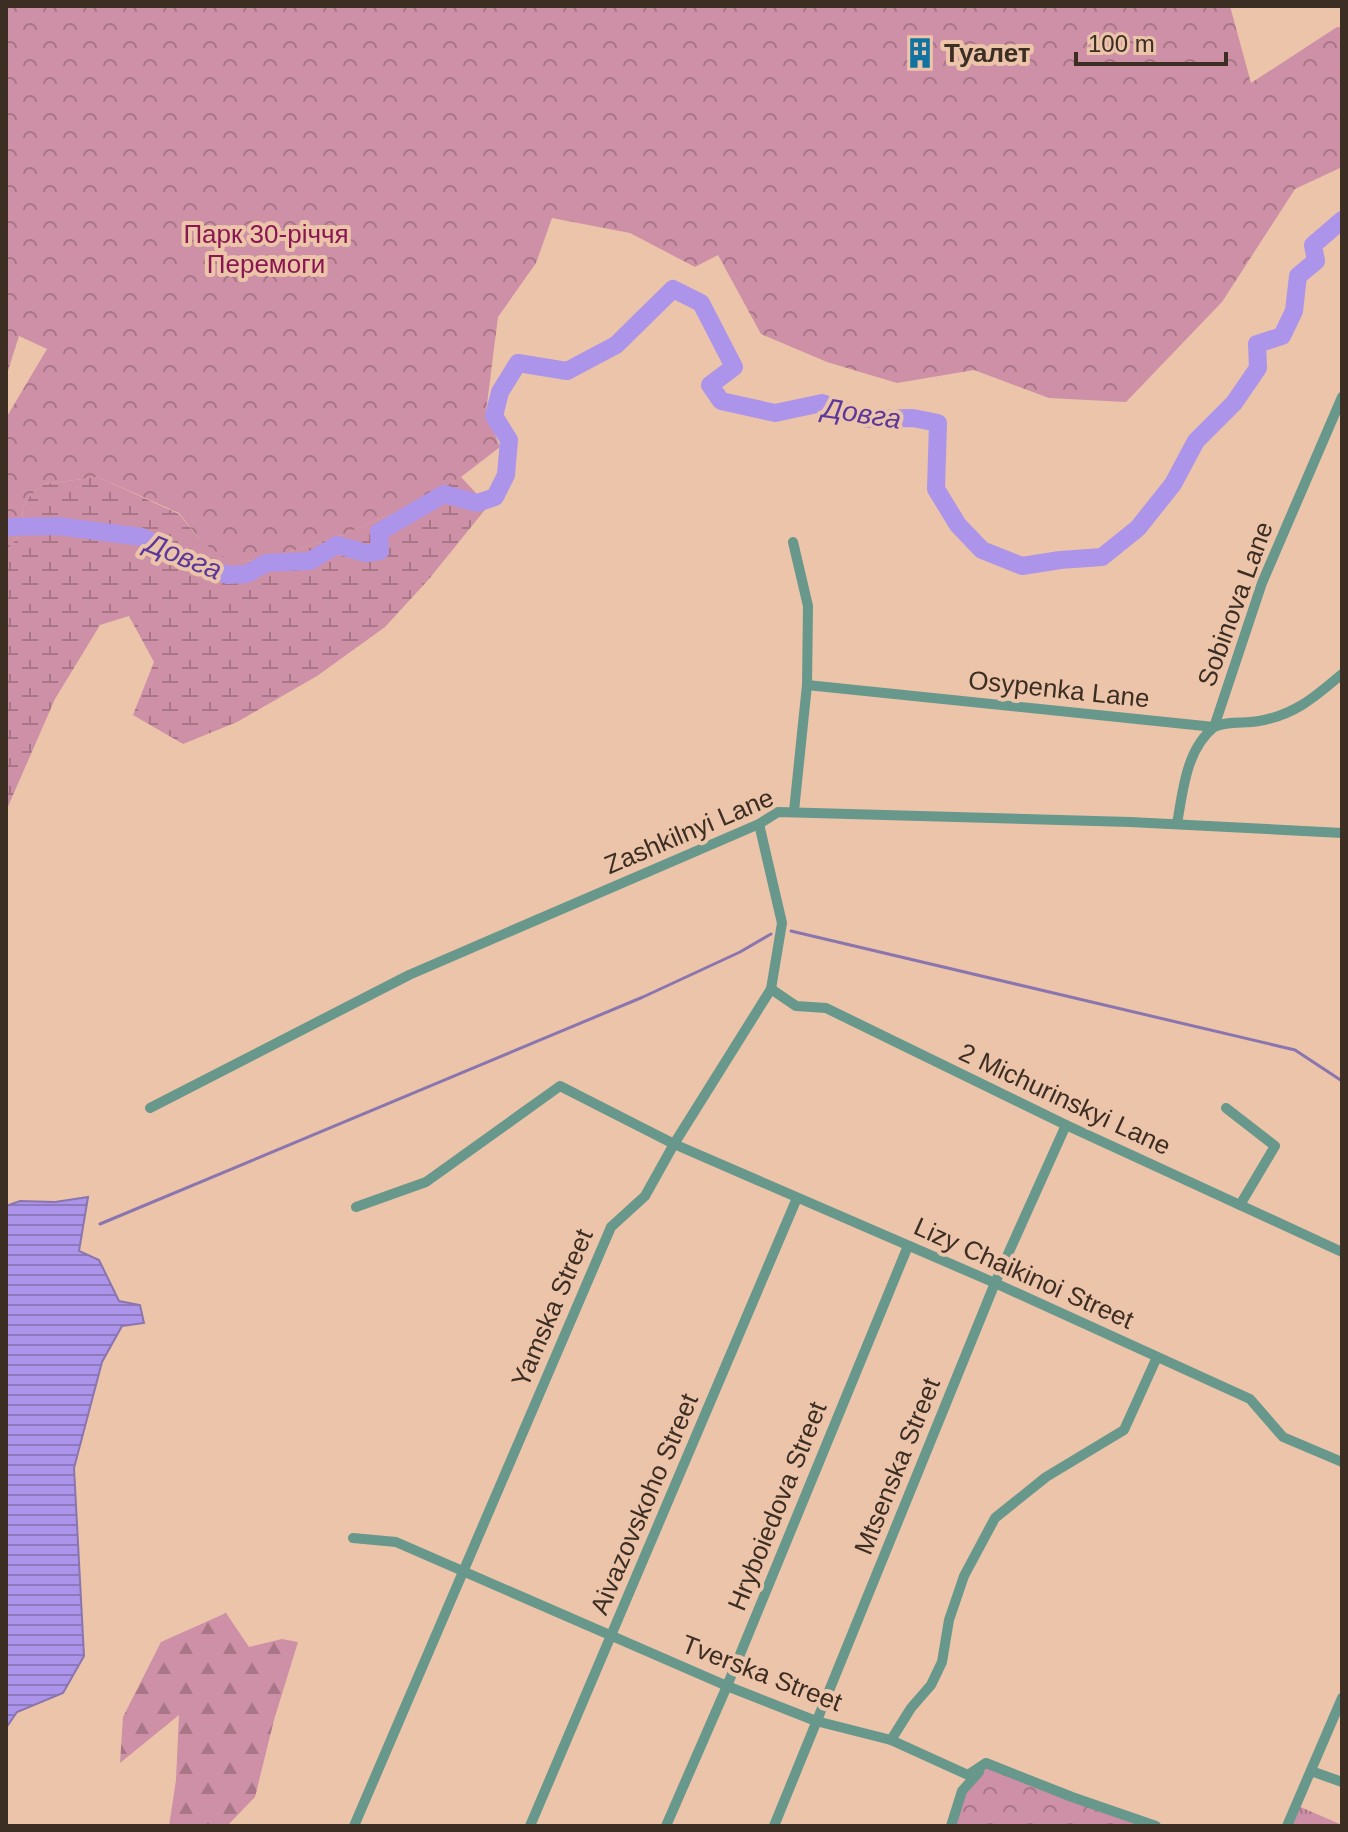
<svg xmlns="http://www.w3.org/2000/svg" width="1348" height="1832" font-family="Arial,sans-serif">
  <defs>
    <pattern id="grass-tufts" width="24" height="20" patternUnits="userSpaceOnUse" patternTransform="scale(2)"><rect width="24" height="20" fill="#cd90a6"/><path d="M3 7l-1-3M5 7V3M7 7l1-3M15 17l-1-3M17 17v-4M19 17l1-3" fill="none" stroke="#a87687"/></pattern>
    <pattern id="forest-firs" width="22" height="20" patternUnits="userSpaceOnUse" patternTransform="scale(2)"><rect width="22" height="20" fill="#cd90a6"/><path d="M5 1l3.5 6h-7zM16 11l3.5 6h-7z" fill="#a87687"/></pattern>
    <pattern id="wetland-marsh" width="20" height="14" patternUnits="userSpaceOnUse" patternTransform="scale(2)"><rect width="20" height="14" fill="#cd90a6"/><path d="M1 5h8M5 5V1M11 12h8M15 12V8" fill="none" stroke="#a87687"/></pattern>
    <pattern id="park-crowns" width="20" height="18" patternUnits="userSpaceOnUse" patternTransform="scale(2)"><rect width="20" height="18" fill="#cd90a6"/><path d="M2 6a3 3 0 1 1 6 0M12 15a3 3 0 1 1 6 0" fill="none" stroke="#a87687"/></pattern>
    <pattern id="water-rules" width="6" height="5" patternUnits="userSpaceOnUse" patternTransform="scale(2)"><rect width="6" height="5" fill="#ac94ea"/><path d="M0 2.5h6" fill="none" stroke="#8d79bd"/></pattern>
  </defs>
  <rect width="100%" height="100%" fill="#ebc4aa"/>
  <!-- grass -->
  <polygon fill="url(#grass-tufts)" points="1296,1805 1342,1825 1342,1826 1287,1826"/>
  <!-- forest -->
  <polygon fill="url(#forest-firs)" points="226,1613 249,1647 282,1639 298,1642 274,1720 255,1797 227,1826 169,1826 176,1780 179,1715 120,1763 123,1717 161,1642"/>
  <!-- wetland -->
  <polygon fill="url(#wetland-marsh)" points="98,477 179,514 202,542 240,562 280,555 342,535 401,510 461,477 488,506 429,579 385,627 317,676 237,722 183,744 133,715 154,662 129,616 100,625 55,699 6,811 6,551 21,533 23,508 30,496 44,484"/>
  <!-- park -->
  <g fill="url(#park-crowns)">
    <polygon points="6,6 1230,6 1251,83 1337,27 1342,27 1342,167 1295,189 1222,302 1126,402 1049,398 974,370 897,383 827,362 761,334 718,255 695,267 630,233 552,218 536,263 498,317 486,412 500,447 461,477 401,510 342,535 280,555 240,562 222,556 202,542 179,513 98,477 44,484 30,496 23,508 21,533 6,551 6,418 47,349 19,336 6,377"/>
    <polygon points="986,1763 1142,1820 1140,1826 951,1826 962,1791"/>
  </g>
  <!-- water -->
  <polygon fill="url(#water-rules)" stroke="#8b75af" stroke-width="2" points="88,1197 79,1251 99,1260 119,1301 140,1305 144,1323 122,1326 102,1362 74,1468 84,1656 63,1693 17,1712 6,1728 6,1206 20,1201 55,1202"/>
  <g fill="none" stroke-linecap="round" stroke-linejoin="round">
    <!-- stream -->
    <g stroke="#8b75af" stroke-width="3">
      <polyline points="791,931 1295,1050 1342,1081"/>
      <polyline points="100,1224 643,997 740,952 771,934"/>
    </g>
    <!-- river -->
    <polyline stroke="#ac94ea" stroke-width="18" points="6,527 57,526 142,537 194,563 228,575 247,574 266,563 310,561 337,545 366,553 380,551 379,532 444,494 477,503 495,497 506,475 509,440 494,416 500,392 518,363 567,371 616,345 673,289 701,303 734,367 710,385 721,401 775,413 822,403 867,419 913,418 938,423 936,489 958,525 982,550 1022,566 1060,560 1102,557 1138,528 1173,484 1196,441 1234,403 1258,368 1257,344 1282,336 1294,311 1298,276 1316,261 1313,245 1342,220"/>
    <!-- minor -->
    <g stroke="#67988b" stroke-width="10">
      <polyline points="793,542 808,606 807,685 794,811"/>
      <path d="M807,685L1214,727C1229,720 1244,724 1259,721C1295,715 1316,696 1342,674"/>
      <path d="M1177,824C1183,790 1186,750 1214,727L1262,583L1342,397"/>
      <polyline points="771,989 796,1006 826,1008 1066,1125 1342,1252"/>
      <polyline points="150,1108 409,975 759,824 778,812 1130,822 1342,833"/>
      <polyline points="1226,1108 1275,1146 1240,1205"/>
      <polyline points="356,1207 426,1182 560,1086 674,1144 995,1283 1250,1399 1283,1437 1342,1462"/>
      <polyline points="353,1538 396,1542 727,1686 816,1721 891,1740 968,1775 986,1763 1072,1797 1156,1826"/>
      <polyline points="891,1740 911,1708 931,1685 942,1662 949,1620 964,1576 995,1518 1046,1477 1124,1430 1157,1357"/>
      <polyline points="1311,1771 1342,1782"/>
      <polyline points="354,1826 611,1227 645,1196 674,1144 771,989 782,923 759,824"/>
      <polyline points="530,1826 797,1198"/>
      <polyline points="666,1826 727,1686 908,1246"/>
      <polyline points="774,1826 995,1283 1066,1125"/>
      <polyline points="951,1826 962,1791 979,1772"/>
      <polyline points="1287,1826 1342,1698"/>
    </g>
  </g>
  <!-- icons -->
  <defs>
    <symbol id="building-bare" viewBox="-9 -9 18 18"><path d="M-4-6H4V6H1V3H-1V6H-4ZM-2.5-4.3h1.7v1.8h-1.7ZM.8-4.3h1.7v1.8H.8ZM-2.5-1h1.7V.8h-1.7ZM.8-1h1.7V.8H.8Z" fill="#1173a0" stroke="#ebc4aa" stroke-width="2.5" paint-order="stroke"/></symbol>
  </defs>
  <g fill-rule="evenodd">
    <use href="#building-bare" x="898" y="31" width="44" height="44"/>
  </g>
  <g text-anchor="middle" stroke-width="8" stroke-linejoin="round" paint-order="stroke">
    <!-- poi labels -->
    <g font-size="26" font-weight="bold" fill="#3d2e24" stroke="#ebc4aa" text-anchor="start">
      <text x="944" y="62">Туалет</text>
    </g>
    <!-- park labels -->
    <g font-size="26" fill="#8a1751" stroke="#ebc4aa">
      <text x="266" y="243">Парк 30-річчя<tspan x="266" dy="30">Перемоги</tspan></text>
    </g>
    <!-- street labels -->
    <g font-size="26" fill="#3d2e24" stroke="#ebc4aa">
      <text transform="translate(1235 604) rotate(-70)" y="9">Sobinova Lane</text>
      <text transform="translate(1059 689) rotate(6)" y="9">Osypenka Lane</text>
      <text transform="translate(689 831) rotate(-23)" y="9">Zashkilnyi Lane</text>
      <text transform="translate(1065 1099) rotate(25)" y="9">2 Michurinskyi Lane</text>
      <text transform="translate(1024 1273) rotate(24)" y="9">Lizy Chaikinoi Street</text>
      <text transform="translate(552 1308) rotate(-67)" y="9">Yamska Street</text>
      <text transform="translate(897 1466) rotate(-68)" y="9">Mtsenska Street</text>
      <text transform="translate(644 1504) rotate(-67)" y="9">Aivazovskoho Street</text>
      <text transform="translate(777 1506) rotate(-68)" y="9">Hryboiedova Street</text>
      <text transform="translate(762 1673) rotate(21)" y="9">Tverska Street</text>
    </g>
    <!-- water labels -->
    <g font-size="28" font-style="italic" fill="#5c389c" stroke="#ebc4aa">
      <text transform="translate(862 413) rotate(9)" y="10">Довга</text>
      <text transform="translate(184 556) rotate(22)" y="10">Довга</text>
    </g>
  </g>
  <!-- border -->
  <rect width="1348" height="1832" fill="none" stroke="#3d2e24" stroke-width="16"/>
  <!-- scale -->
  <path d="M1076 52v12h150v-12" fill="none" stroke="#3d2e24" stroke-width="4"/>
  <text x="1088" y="52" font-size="24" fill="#3d2e24" stroke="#ebc4aa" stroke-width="6" paint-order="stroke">100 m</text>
</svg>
